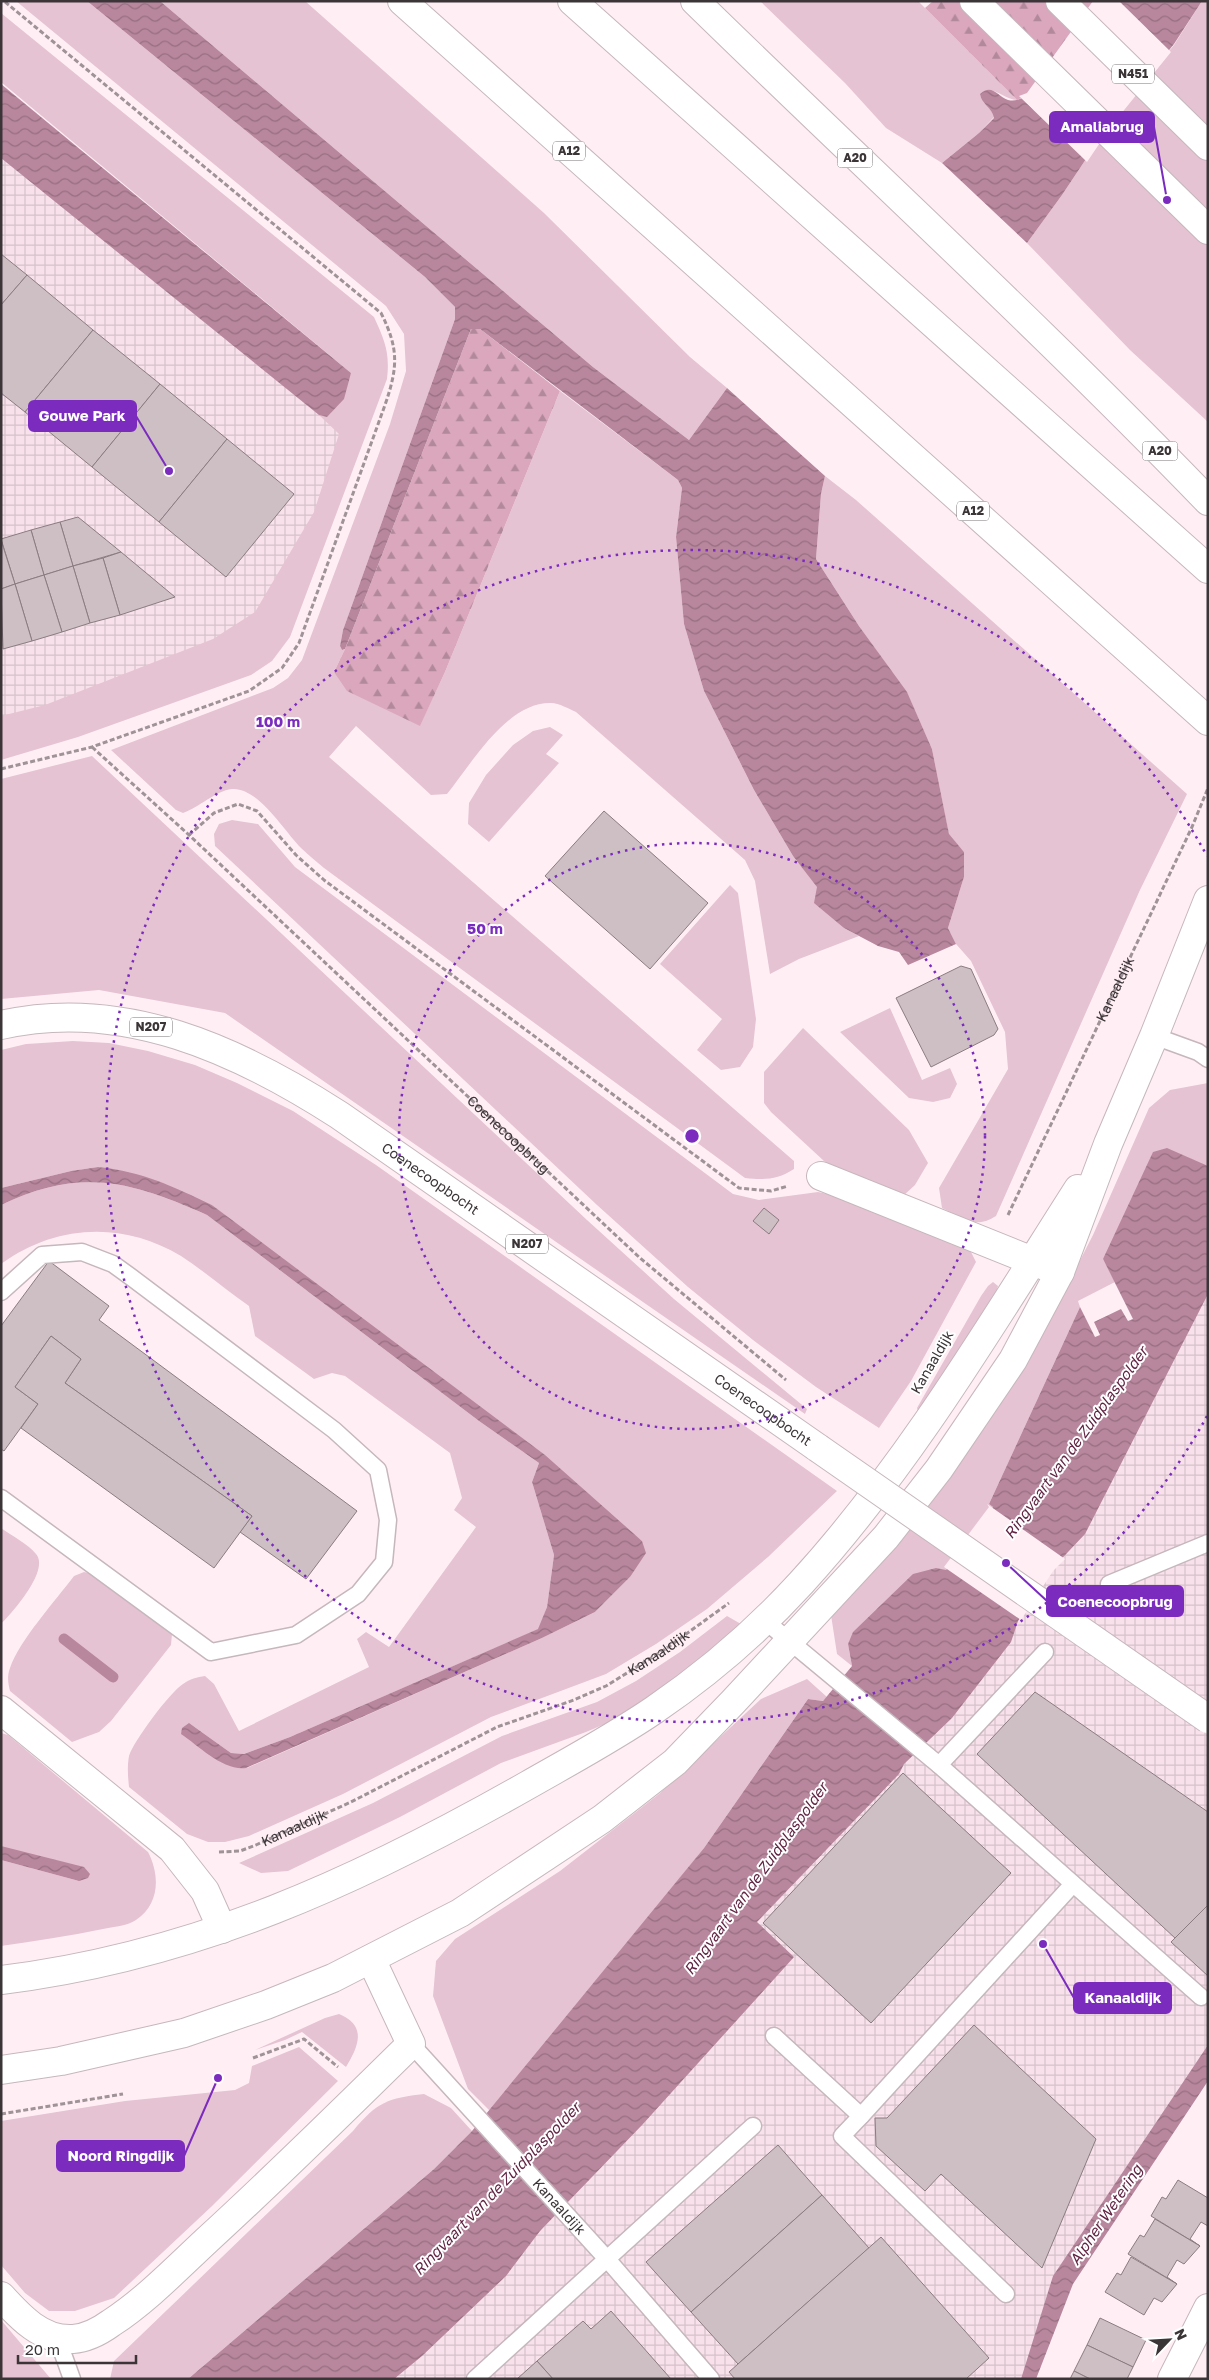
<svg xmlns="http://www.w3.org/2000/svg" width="1209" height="2380" font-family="'Golos Text',sans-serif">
  <defs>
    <pattern id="industrial-grid" width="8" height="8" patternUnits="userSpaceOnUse" patternTransform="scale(1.25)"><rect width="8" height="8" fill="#f9e1eb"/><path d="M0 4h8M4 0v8" fill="none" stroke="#d6c2ca"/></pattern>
    <pattern id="forest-firs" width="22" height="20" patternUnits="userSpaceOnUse" patternTransform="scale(1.25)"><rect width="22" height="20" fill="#daa7bd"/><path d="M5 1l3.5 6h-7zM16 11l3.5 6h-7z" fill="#b2899b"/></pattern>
    <pattern id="water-waves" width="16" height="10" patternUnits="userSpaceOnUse" patternTransform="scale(1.25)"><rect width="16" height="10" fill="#b8879d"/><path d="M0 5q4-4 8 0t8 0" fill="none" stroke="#976f81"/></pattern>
  </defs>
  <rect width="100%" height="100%" fill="#ffeff5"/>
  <!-- industrial -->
  <g fill="url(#industrial-grid)">
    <polygon points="1,156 348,430 324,512 250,654 1,727"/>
    <polygon points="1208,1214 1208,2051 1060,2282 1029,2379 305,2379 1071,1501"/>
  </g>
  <!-- green -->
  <g fill="#e6c3d2">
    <path d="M16,1H87L425,277L455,307V319L343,630L340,646L342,650L345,649L334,672L420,725L445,672L560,391L678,480L682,488L676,537L684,624L704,691L754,790L793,856L818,887L844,928L859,936L799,959L770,974L755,881L745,860L576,712C569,709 559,703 551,703C507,702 472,763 447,794L431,795L356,726L329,757L794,1161V1169C777,1180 764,1180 745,1178L324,868C316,861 308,855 301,848C284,831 258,787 232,789C215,791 200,807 183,813L176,810L111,750L273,688L288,678L302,660L390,424L406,371L404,334L386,306Z"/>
    <polygon points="160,1 305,1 544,213 690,357 727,388 689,440 593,367"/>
    <path d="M760,1H918L1017,100C1003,99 992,83 980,94C981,104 992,107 994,117L979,133L942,163L886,128L845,83Z"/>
    <polygon points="1202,1 1208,1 1208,422 1130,350 1027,243 1062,195 1110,123 1174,45"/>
    <path d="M1,13L374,317C385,341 390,353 387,379L290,637L272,661L251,675L78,737L1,760V716L45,705L213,639L255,612L314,512L339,434L319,415L327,417L351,373L1,82Z"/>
    <path d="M825,476L856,500L1187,794L1140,890L996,1216C974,1230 963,1218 942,1208L939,1188L1008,1069L1005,1032L971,961L956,944L948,928L964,877V852L949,835L932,749L907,693L859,626L816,559L821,494Z"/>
    <polygon points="550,727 563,735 546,754 559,763 489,842 468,824 469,803 486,775 513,745 533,731"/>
    <polygon points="92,756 587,1220 674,1299 807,1409 805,1414 225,1013 99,990 1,999 1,779"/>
    <polygon points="232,820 258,824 295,867 733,1194 759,1200 818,1192 832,1195 969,1248 976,1262 911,1381 879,1428 816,1387 753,1340 688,1287 597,1205 215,846 214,834 219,824"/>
    <polygon points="730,885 738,893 756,1019 753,1047 740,1067 721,1070 697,1050 722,1019 660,964"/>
    <polygon points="890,1008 922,1080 950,1068 957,1084 950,1098 933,1102 909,1098 840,1032"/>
    <polygon points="803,1028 909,1130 928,1163 915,1185 903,1196 865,1184 824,1161 771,1112 764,1103 764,1072"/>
    <path d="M73,1041L109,1043L148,1051L195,1065L237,1083L293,1111L376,1165L837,1491L768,1557L707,1609L656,1644L606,1674L491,1717L343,1794L249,1836L225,1842H208L187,1834L129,1787C128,1777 127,1767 129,1756C133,1742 170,1692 183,1684C190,1679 197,1677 205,1676L214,1684L239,1731L369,1667L357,1639L366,1632L389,1647L476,1527L454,1510L462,1498L450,1453L345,1376L332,1373L314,1379L255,1336L249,1306C226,1290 204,1271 181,1256C123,1221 56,1224 1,1264V1205C80,1167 131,1181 207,1215L479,1421L539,1463L532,1482L554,1555L547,1607L539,1629L290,1737L244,1754L231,1753L189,1723L247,1768L542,1638L595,1612L630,1577L642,1541L212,1205L98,1167L71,1171L1,1188V1050L26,1044Z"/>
    <polygon points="1208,1083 1208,1166 1103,1259 1115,1282 1078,1301 1080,1307 989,1504 993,1507 946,1570 848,1644 852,1666 837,1654 831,1615 902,1537 951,1476 1028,1362 1093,1235 1149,1108 1170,1090"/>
    <polygon points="993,1282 998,1286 995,1297 918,1411 917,1408 981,1296 988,1286"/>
    <path d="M1,1528C12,1536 28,1544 36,1554C50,1570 13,1612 1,1624Z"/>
    <path d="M84,1572L93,1574L168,1627L172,1634L171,1645L111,1721L99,1732L72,1742L10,1691C8,1683 7,1675 10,1668C19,1641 56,1600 74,1576Z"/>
    <polygon points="727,1616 741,1624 680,1677 619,1718 586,1732 501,1763 400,1817 288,1871 261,1873 239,1863 373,1803 502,1736 597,1702 636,1681 680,1652"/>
    <polygon points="807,1679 827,1697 823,1701 808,1699 704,1848 572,2014 490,2111 468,2089 433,1996 436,1961 455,1939 560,1871 659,1794 761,1699"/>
    <path d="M1,1733L8,1735L148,1852C160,1875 160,1904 136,1920C127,1926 113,1927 103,1929C69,1936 35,1941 1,1946V1860L79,1881L1,1846Z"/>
    <path d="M339,2014C368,2026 358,2047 346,2067L302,2032L285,2040L255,2050L325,2018Z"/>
    <polygon points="299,2047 338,2081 211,2207 114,2298 75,2311 49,2311 25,2293 1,2265 1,2121 125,2101 235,2090 249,2083 252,2066"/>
    <path d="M424,2094L451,2108L472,2131L434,2169L188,2379H110L114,2361L353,2131C377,2102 388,2098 424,2094Z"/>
    <polygon points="1,2320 51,2379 1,2379"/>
  </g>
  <!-- forest -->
  <g fill="url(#forest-firs)">
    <polygon points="933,1 1096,1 1028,95 1017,100 925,8"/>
    <polygon points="471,329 480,329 560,391 445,672 420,726 347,691 334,672 345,649"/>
  </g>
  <!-- water -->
  <g fill="url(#water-waves)">
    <polygon points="87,1 160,1 593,367 689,440 727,388 825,476 821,494 816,559 859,626 907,692 932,749 949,834 964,852 964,877 948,928 956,944 908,965 899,952 878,946 844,928 814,903 817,887 793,856 754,790 704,691 684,624 676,537 682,488 678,480 480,329 471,329 345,649 342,650 340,646 343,630 455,319 455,307 425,277"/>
    <path d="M1096,1H1202L1174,44L1110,123L1062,195L1027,243L942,163L979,133L994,118C992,107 981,104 980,94C992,83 997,96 1008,100C1016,102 1022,98 1028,95Z"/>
    <polygon points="1,84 351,373 344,399 327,417 319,415 1,158"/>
    <polygon points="1167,1148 1208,1166 1208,1294 1085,1534 1051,1570 1018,1621 1011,1642 952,1718 904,1764 899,1774 757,1922 794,1957 643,2124 540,2231 506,2276 422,2356 394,2379 188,2379 434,2169 472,2131 704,1848 808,1699 823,1701 852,1666 848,1644 853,1632 913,1574 936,1568 946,1570 993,1507 989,1504 1080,1307 1095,1337 1100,1335 1094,1322 1121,1309 1128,1321 1133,1319 1103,1259 1153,1152"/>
    <path d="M98,1167C145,1172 171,1186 212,1205L545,1455L642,1541L646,1553L630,1577L595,1612L542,1638L246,1768C223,1771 199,1746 181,1734L182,1728L189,1723L231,1753L244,1754L290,1737L538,1629L547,1607L554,1555L532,1482L539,1463L479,1421L207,1215C131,1181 80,1167 1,1205V1188L71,1171Z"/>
    <polygon points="1,1846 84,1867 90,1874 88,1878 79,1881 1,1860"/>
    <polygon points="1208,2045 1208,2081 1073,2284 1036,2379 1021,2379 1053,2276"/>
  </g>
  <!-- pier -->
  <g fill="#ffeff5">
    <polygon points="1093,1 1119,1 1171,52 1112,125 1087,162 1019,96 1027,93"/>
    <polygon points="987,1504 1065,1559 1053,1571 1021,1620 944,1567 989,1507"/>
  </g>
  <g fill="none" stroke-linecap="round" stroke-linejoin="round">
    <!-- stream -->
    <polyline stroke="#b8879d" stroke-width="11" points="64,1639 113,1677"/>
  </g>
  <!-- building -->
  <g fill="#cebfc5" stroke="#8a7c81">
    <polygon points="1,254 27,275 1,305"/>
    <polygon points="27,275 93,330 25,412 1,393 1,305"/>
    <polygon points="93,330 160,384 92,467 25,412"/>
    <polygon points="160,384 227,439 159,522 92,467"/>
    <polygon points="227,439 294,494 226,577 159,522"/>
    <polygon points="78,517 121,552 73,566 60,522"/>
    <polygon points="60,522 73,566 44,575 31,530"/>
    <polygon points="31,530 44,575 15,584 1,539"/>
    <polygon points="1,540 15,584 1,589"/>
    <polygon points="121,552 175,597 120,615 103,558"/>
    <polygon points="103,558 120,615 90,623 73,566"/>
    <polygon points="73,566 90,623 62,632 44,575"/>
    <polygon points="44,575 62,632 32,641 15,584"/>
    <polygon points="15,584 32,641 3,649 1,589"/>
    <polygon points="604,811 708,903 650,969 545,876"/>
    <polygon points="961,966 971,969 998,1029 994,1035 931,1067 896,998"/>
    <polygon points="764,1208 779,1220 769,1234 753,1221"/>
    <polygon points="49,1261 109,1306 99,1320 357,1511 306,1579 240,1532 252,1516 65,1383 81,1359 51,1336 15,1387 38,1404 4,1451 1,1449 1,1326"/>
    <polygon points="51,1336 81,1359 65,1383 252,1516 214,1568 21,1428 38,1404 15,1387"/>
    <polygon points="1035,1692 1208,1812 1208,1905 1176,1939 977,1754"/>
    <polygon points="903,1773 1011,1873 871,2023 763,1923"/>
    <polygon points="1208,1905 1208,1976 1171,1942"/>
    <polygon points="974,2025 1096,2139 1042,2268 941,2174 925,2191 876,2146 875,2118 887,2118"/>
    <polygon points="778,2145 822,2195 691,2312 646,2262"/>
    <polygon points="1178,2180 1208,2198 1208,2226 1201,2222 1190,2239 1200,2246 1151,2216 1162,2197 1166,2199"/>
    <polygon points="822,2195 869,2248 738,2364 691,2312"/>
    <polygon points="1155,2219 1200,2246 1184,2264 1177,2260 1167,2277 1177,2284 1128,2254 1140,2235 1144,2237"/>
    <polygon points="881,2237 989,2358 966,2379 735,2379 729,2372"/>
    <polygon points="1131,2257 1177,2284 1162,2302 1154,2298 1144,2315 1105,2292 1117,2273 1121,2275"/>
    <polygon points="611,2311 671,2379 553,2379 537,2361 583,2321 591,2329"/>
    <polygon points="1100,2318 1146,2340 1133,2367 1087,2345"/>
    <polygon points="1087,2345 1133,2367 1127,2379 1090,2379 1074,2371"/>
    <polygon points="537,2361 553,2379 517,2379"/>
    <polygon points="1074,2371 1090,2379 1070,2379"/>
  </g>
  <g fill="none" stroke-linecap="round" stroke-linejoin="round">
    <defs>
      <g id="lane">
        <polyline points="1154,1036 1198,1052 1208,1059"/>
        <polyline points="1,1292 42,1255 82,1252 113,1264 131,1277 334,1430 378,1470 388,1520 384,1562 358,1594 296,1635 211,1652 1,1498"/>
        <polyline points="1109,1584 1208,1543"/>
        <polyline points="764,1620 939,1765 1201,1997"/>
        <polyline points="939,1765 1045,1652"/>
        <polyline points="774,2036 861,2116 1073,1884"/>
        <path id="s4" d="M411,2044L607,2259L711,2379"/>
        <polyline points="861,2116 842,2136 1006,2294"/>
        <polyline points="62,2339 63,2354 72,2379"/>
        <polyline points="475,2379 753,2126"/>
      </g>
      <g id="street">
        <polyline points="821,1176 1060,1272"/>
        <polyline points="1,1710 172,1849 205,1891 222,1929"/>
        <path d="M1,2296C20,2317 42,2341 73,2339C87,2338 100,2331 111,2323C145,2301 176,2269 206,2241C276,2177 343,2111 411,2044L371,1959"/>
        <polyline points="1172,2379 1208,2308"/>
      </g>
      <g id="secondary">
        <path d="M1,1980C196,1956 359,1881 528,1785C570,1761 613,1738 654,1710C707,1674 758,1630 801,1583C908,1466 993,1322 1078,1189"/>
        <polyline points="1,2070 61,2061 184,2033 266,2005 333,1978 460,1913 602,1819 675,1762 733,1702 886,1537 939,1469 1013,1360 1060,1272 1108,1144 1154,1036 1208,900"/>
      </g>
      <g id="primary">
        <polyline points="974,1 1208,230"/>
        <polyline points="1060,1 1208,146"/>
        <path id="s5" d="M1,1025C123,997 238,1050 339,1115L818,1448"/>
      </g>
      <g id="highway">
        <polyline points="402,1 1208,721"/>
        <polyline points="572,1 1208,569"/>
        <path d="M695,1C866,168 1042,329 1208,501"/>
      </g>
    </defs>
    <!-- lane casing -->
    <use href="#lane" stroke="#c6b7bd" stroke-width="19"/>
    <!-- street casing -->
    <use href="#street" stroke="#c6b7bd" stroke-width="30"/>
    <!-- secondary casing -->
    <use href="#secondary" stroke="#c6b7bd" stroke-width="30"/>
    <!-- primary casing -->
    <use href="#primary" stroke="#c6b7bd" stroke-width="30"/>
    <!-- highway casing -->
    <use href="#highway" stroke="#c6b7bd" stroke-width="30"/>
    <!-- path -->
    <g stroke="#9f9398" stroke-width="3" stroke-dasharray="5 2.5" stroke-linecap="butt">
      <path id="s1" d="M92,747L189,835L640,1258L786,1380"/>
      <path d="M1,769L92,747L249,691L282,668L299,643L385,405C398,367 399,349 381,313L4,1"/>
      <polyline points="189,835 214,813 238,804 257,811 296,855 324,880 739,1188 771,1191 788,1186"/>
      <path id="s2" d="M1008,1215L1192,827L1208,788"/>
      <path id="s3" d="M219,1852L240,1851L256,1845L351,1802L497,1727L574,1700L606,1686L664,1650L729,1603"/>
      <polyline points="253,2058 304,2039 338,2067"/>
      <polyline points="1,2114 123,2094"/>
    </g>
    <!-- lane -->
    <use href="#lane" stroke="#fff" stroke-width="16"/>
    <!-- street -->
    <use href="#street" stroke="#fff" stroke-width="28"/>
    <!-- secondary -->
    <use href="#secondary" stroke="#fff" stroke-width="28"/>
    <!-- primary -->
    <use href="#primary" stroke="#fff" stroke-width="28"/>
    <!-- highway -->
    <use href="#highway" stroke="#fff" stroke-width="28"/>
    <defs>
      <polyline id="primary-bridge" points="818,1448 1208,1719"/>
    </defs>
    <!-- primary-bridge casing -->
    <use href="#primary-bridge" stroke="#c6b7bd" stroke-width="30" stroke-linecap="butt"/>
    <!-- primary-bridge -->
    <use href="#primary-bridge" stroke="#fff" stroke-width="28"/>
  </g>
  <!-- distance rings -->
  <g fill="none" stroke="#7b2cbf" stroke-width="2.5" stroke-dasharray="2.5 5">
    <circle cx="692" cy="1136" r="293"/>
    <path d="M1207 1416A586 586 0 1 1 1207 856"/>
  </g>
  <g text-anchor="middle" stroke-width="4" stroke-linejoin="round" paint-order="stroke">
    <!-- shield labels -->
    <g fill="#fff" stroke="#767274" stroke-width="1">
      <rect x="1112" y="64.5" width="42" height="19" rx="4"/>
      <rect x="553" y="141.5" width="32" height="19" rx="4"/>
      <rect x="837.5" y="148.5" width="35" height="19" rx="4"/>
      <rect x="1142.5" y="441.5" width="35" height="19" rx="4"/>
      <rect x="957" y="501.5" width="32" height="19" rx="4"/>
      <rect x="130" y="1017.5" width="42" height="19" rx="4"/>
      <rect x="506" y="1234.5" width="42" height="19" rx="4"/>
    </g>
    <g font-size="12" font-weight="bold" fill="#3b3538">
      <text x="1133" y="78">N451</text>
      <text x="569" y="155">A12</text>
      <text x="855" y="162">A20</text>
      <text x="1160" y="455">A20</text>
      <text x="973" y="515">A12</text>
      <text x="151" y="1031">N207</text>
      <text x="527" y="1248">N207</text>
    </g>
    <!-- street labels -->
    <g font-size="14" fill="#3b3538" stroke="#fff">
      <text dy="5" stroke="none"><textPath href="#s2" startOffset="250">Kanaaldijk</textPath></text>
      <text dy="5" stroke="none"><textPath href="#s1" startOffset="569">Coenecoopbrug</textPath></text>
      <text dy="5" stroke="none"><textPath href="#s5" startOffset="471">Coenecoopbocht</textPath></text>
      <text transform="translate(932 1362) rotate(-60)" y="5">Kanaaldijk</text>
      <text dy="5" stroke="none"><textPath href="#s5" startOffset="876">Coenecoopbocht</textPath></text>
      <text dy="5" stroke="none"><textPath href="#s3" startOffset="485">Kanaaldijk</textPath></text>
      <text dy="5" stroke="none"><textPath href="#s3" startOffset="80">Kanaaldijk</textPath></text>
      <text dy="5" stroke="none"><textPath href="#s4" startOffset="220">Kanaaldijk</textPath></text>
    </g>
    <!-- water labels -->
    <g font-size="15" font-style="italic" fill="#612443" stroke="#fff">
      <text transform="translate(1076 1443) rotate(-54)" y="5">Ringvaart van de Zuidplaspolder</text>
      <text transform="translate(756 1879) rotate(-54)" y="5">Ringvaart van de Zuidplaspolder</text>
      <text transform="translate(497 2189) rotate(-46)" y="5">Ringvaart van de Zuidplaspolder</text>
      <text transform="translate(1106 2215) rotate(-56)" y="5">Alpher Wetering</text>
    </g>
  </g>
  <circle cx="692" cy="1136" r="8" fill="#7b2cbf" stroke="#fff" stroke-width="2.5"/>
  <g font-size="15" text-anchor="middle" font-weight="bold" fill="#7b2cbf" stroke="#fff" stroke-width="4" stroke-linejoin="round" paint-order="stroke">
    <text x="278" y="727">100 m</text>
    <text x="485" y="934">50 m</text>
  </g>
  <!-- callouts -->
  <path fill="none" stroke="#7b2cbf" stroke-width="2" d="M1167 200L1154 127M169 471L136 416M1006 1563L1047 1601M1043 1944L1074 1998M218 2078L184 2156"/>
  <g fill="#7b2cbf" stroke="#fff" stroke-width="2">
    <circle cx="1167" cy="200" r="5"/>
    <circle cx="169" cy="471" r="5"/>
    <circle cx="1006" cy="1563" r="5"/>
    <circle cx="1043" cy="1944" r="5"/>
    <circle cx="218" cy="2078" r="5"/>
  </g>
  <g fill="#7b2cbf" stroke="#7b2cbf" stroke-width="2">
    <rect x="1050" y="112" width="104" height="30" rx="5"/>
    <rect x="29" y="401" width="107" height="30" rx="5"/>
    <rect x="1047" y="1586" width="136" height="30" rx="5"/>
    <rect x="1074" y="1983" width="97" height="30" rx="5"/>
    <rect x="57" y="2141" width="127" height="30" rx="5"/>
  </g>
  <g font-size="15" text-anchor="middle" font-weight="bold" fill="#fff">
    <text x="1102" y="132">Amaliabrug</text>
    <text x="82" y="421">Gouwe Park</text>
    <text x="1115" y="1607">Coenecoopbrug</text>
    <text x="1123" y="2003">Kanaaldijk</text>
    <text x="121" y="2161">Noord Ringdijk</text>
  </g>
  <!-- border -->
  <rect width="1209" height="2380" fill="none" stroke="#3b3538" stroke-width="5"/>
  <!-- north arrow -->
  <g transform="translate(1169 2340) rotate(65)" stroke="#ffffff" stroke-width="4" paint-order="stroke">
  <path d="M0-4L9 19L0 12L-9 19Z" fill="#3b3538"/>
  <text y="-8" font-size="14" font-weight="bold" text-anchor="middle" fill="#3b3538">N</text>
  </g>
  <!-- scale -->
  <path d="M18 2355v8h118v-8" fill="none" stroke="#3b3538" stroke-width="2.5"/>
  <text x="25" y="2355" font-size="15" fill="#3b3538" stroke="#ffffff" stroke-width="4" paint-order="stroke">20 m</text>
</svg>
